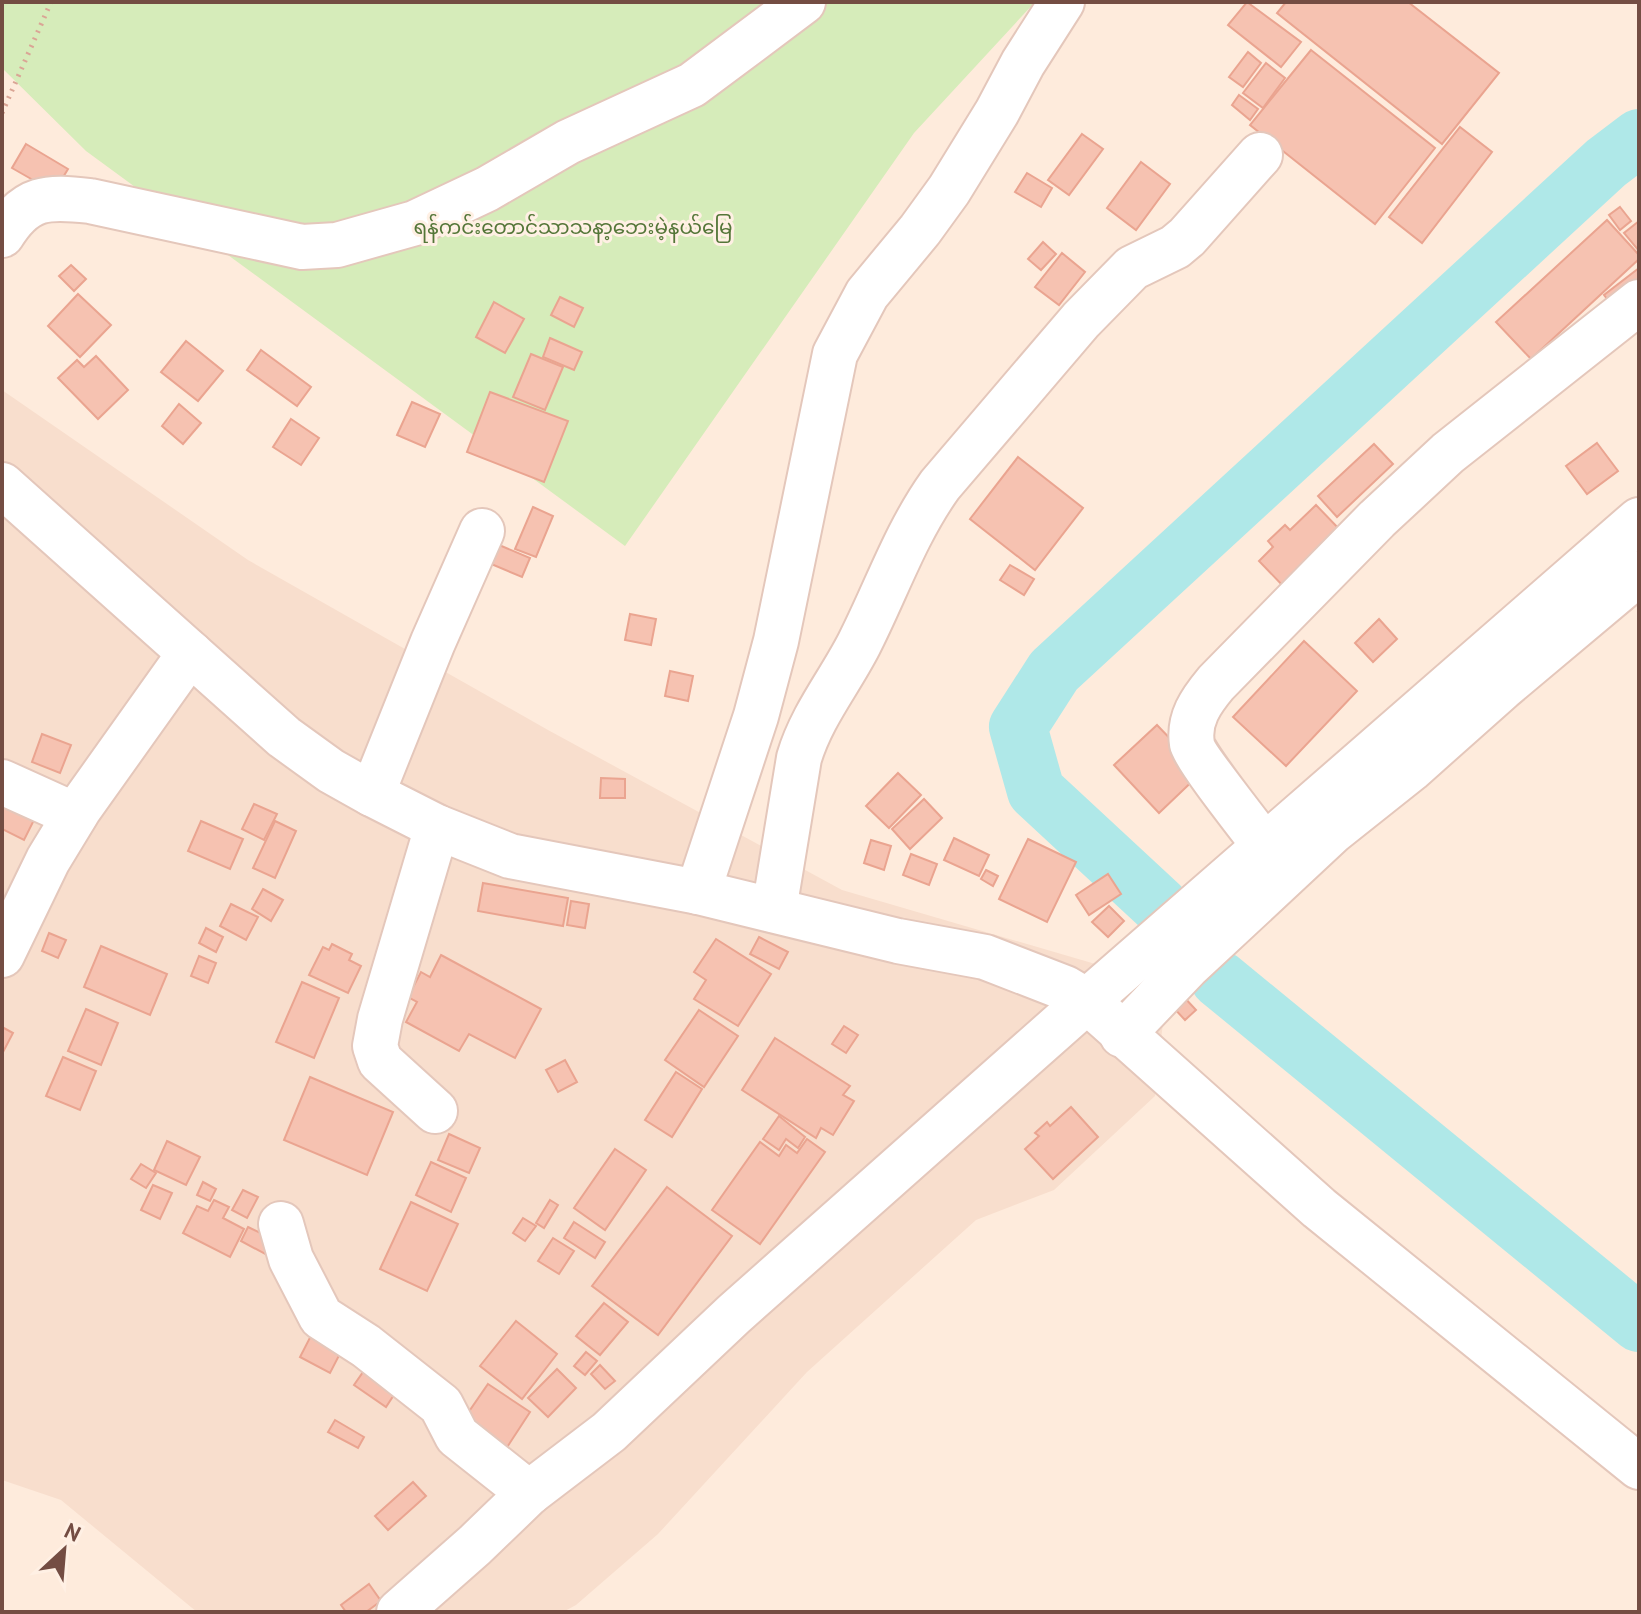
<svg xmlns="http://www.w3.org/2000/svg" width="1641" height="1614" font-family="'PT Sans','Noto Sans Myanmar',sans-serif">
  <rect width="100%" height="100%" fill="#feebdc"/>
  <!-- residential -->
  <polygon fill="#f8decd" points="2,390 248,560 548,730 842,890 1167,985 1155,1096 1054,1190 976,1220 807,1372 658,1534 576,1605 563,1612 197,1612 61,1500 2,1480"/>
  <!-- green -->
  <polygon fill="#d6ecba" points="2,2 1035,2 914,133 625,546 86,151 2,68"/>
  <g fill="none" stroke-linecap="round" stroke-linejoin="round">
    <!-- river -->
    <g stroke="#afe8e8" stroke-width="58">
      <polyline points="1160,906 1036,791 1018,727 1054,671 1606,163 1639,138"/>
      <polyline points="1219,979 1639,1323"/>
    </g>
  </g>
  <!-- building -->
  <g fill="#f6c2b1" stroke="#eaa490" stroke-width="2">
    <polygon points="1247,2 1301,42 1281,67 1228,25"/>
    <polygon points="1286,2 1408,2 1499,73 1442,144 1277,13"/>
    <polygon points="1311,50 1435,148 1375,224 1250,125"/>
    <polygon points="1248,52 1261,63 1243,87 1229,77"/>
    <polygon points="1266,63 1285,78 1263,108 1243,93"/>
    <polygon points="1239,95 1258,109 1250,120 1232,105"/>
    <polygon points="1460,127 1492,152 1422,243 1389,217"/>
    <polygon points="1082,134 1103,149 1069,195 1048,180"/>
    <polygon points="26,144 68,169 54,192 12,168"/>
    <polygon points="1141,162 1170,184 1136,230 1107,208"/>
    <polygon points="1027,173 1052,188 1041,207 1015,192"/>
    <polygon points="1620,207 1631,221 1620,230 1609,215"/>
    <polygon points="1607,220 1639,255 1639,259 1531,359 1496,322"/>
    <polygon points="1639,221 1639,251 1624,233"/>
    <polygon points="1043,242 1056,254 1041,270 1028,259"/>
    <polygon points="1062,253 1085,272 1059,305 1035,287"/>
    <polygon points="71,265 86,279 74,291 59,276"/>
    <polygon points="1639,268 1639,293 1616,310 1604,295"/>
    <polygon points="78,294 111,325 80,357 48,326"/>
    <polygon points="560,297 583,308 574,327 551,315"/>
    <polygon points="494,302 524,319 505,353 476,337"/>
    <polygon points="550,338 582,352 574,370 543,357"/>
    <polygon points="186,341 223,371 198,401 161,372"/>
    <polygon points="261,350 311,387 297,406 247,370"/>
    <polygon points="531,354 563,367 545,410 513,397"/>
    <polygon points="96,356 128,390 98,419 58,378 77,360 84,367"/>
    <polygon points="490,392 568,421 544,482 467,452"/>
    <polygon points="412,402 440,414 425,447 397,435"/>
    <polygon points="179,404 201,423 183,444 162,426"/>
    <polygon points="291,419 319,438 301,465 273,447"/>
    <polygon points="1597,443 1618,471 1587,494 1566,466"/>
    <polygon points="1374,444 1393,464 1337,517 1318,496"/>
    <polygon points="1018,457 1083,508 1035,570 970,519"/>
    <polygon points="1316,505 1343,533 1286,589 1259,561 1273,547 1268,541 1285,525 1290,530"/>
    <polygon points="533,507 553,516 536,557 515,549"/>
    <polygon points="492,542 530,558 522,577 484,561"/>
    <polygon points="1010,565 1034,579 1024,595 1000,580"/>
    <polygon points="630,614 656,619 651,645 625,640"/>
    <polygon points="1379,619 1397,639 1373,662 1355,643"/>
    <polygon points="1304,641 1357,691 1286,766 1233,717"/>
    <polygon points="670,671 693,676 688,701 665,696"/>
    <polygon points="1157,725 1202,772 1159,813 1114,765"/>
    <polygon points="42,734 71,745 60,773 32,762"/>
    <polygon points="898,773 921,795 889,828 866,806"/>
    <polygon points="601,778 625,779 625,798 600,798"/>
    <polygon points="2,793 39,810 24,840 2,829"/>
    <polygon points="924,799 942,818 910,849 892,829"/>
    <polygon points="254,804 277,814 264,840 242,829"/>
    <polygon points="201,821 243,839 230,869 188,851"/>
    <polygon points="275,821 296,831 275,878 253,868"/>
    <polygon points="954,838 989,855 979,876 944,860"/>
    <polygon points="1028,839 1076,862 1047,922 999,899"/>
    <polygon points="871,840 891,846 884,870 864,863"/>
    <polygon points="911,854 937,864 929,885 903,875"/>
    <polygon points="986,870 998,876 993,886 981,879"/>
    <polygon points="1108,874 1121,894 1089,915 1076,895"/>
    <polygon points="483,883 568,898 563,926 478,911"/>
    <polygon points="263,889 283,900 271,921 252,909"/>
    <polygon points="571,901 589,904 585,928 567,925"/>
    <polygon points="231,904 258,917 246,940 220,926"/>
    <polygon points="1109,906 1124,921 1108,937 1092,922"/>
    <polygon points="206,928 223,937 216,952 199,943"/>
    <polygon points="49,933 66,940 58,958 42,951"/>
    <polygon points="759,937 788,952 779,969 750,954"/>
    <polygon points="716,939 771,974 738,1026 694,999 706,980 694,972"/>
    <polygon points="332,944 352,954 349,960 361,966 348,993 309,975 323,947 329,950"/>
    <polygon points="101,946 167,974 150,1015 84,987"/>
    <polygon points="441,955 541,1009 515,1058 469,1034 459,1051 406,1022 417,1002 408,997 421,972 430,977"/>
    <polygon points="199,956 216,963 208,983 191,976"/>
    <polygon points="302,982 339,998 314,1058 276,1042"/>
    <polygon points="1182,995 1196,1010 1185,1020 1171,1005"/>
    <polygon points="86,1009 118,1023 101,1065 68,1051"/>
    <polygon points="699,1010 738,1036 704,1087 665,1060"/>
    <polygon points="844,1026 858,1035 846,1053 832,1044"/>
    <polygon points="2,1027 13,1033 2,1054"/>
    <polygon points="775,1038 850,1086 843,1095 854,1101 833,1135 821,1128 816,1138 742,1090"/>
    <polygon points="63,1057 96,1071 80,1110 46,1096"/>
    <polygon points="565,1060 577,1082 558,1092 546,1070"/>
    <polygon points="676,1072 702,1089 672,1137 645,1120"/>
    <polygon points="310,1077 393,1112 367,1175 284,1140"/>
    <polygon points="1071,1107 1098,1137 1053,1179 1025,1149 1039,1136 1035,1133 1047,1122 1050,1126"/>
    <polygon points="779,1116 805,1137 798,1148 786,1139 779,1150 763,1139"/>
    <polygon points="449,1134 480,1148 469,1173 438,1160"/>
    <polygon points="807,1139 825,1152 760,1244 712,1210 760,1142 779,1156 786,1145 797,1153"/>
    <polygon points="167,1141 200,1157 186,1185 154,1170"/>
    <polygon points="615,1149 646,1170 605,1230 574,1208"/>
    <polygon points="431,1162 466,1178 451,1212 416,1195"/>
    <polygon points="141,1164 156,1173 146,1188 131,1179"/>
    <polygon points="203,1182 216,1189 210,1201 197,1195"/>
    <polygon points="153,1185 172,1193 160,1219 141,1210"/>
    <polygon points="667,1187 732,1236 658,1335 592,1286"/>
    <polygon points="243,1190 258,1197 247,1218 232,1210"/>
    <polygon points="214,1200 229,1207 223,1218 244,1229 230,1257 183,1233 197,1206 208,1211"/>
    <polygon points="550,1200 558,1205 544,1228 536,1223"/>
    <polygon points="411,1202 458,1224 427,1291 380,1269"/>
    <polygon points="523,1218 536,1226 525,1241 513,1233"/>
    <polygon points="574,1222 605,1242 595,1258 564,1238"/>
    <polygon points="248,1227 277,1241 269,1256 241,1241"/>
    <polygon points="553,1238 574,1251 559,1274 538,1261"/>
    <polygon points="604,1303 628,1322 600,1355 576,1336"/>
    <polygon points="516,1321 557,1354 522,1399 480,1366"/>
    <polygon points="317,1324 347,1340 330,1373 300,1357"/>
    <polygon points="586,1352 597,1361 585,1375 574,1366"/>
    <polygon points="370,1362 401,1384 386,1407 354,1385"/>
    <polygon points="600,1365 615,1381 605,1389 591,1374"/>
    <polygon points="557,1369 576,1388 548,1417 528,1398"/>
    <polygon points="488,1384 530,1412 502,1455 459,1426"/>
    <polygon points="335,1420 364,1437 358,1448 328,1432"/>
    <polygon points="413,1482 426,1496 388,1530 375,1516"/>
    <polygon points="369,1584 381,1601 366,1612 346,1612 341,1605"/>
  </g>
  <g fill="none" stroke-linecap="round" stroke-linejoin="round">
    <defs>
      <g id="minor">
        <path d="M2,235C26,196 47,196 90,201L302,247L337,245L415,223L487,189L568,142L692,85L803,2"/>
        <polyline points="2,485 284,737 331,771 372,794 437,827 510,856 698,892 898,941 985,957 1065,988 1087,1001 1319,1208 1639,1467"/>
        <polyline points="2,782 75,815"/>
        <polyline points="372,794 433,642 482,531"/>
        <path d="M1264,845C1252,829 1194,756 1192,744C1188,719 1201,701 1216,683L1377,519L1448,453L1639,302"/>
        <polyline points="698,892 756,716 776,641 835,354 867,294 920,230 949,190 997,112 1023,63 1062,2"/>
        <path d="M774,910L799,758C812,715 839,683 859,644C886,591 905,534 940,485L1081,320L1132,268L1175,247L1187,237L1260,155"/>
        <polyline points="2,955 48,860 79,809 190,653"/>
        <polyline points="1122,1035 1187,967 1333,831 1411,769 1502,688 1639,573"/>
        <polyline points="435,1111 380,1061 375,1046 380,1019 437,827"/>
        <polyline points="281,1224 291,1259 321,1317 366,1346 441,1405 457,1436 529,1493"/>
        <polyline points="399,1612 475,1545 529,1493 609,1432 734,1314 1087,1001 1639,520"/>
      </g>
    </defs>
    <!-- minor casing -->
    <use href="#minor" stroke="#e4c7bb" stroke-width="48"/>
    <!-- path -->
    <polyline stroke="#daa595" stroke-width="5" stroke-dasharray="2 6" stroke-linecap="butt" points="2,113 51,2"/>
    <!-- minor -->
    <use href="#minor" stroke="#fff" stroke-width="44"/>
  </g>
  <g text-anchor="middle" stroke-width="6" stroke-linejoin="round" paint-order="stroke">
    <!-- park labels -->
    <g font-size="20" fill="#547638" stroke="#fff0e4">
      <text x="573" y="234">ရန်ကင်းတောင်သာသနာ့ဘေးမဲ့နယ်မြေ</text>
    </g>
  </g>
  <!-- border -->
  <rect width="1641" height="1614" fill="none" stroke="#744d43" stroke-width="8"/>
  <!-- north arrow -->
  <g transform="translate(64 1550) rotate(26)" stroke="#fff0e4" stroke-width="6" paint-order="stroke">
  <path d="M0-6L14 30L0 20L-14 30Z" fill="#744d43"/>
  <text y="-12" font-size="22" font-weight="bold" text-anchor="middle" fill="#744d43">N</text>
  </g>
</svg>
